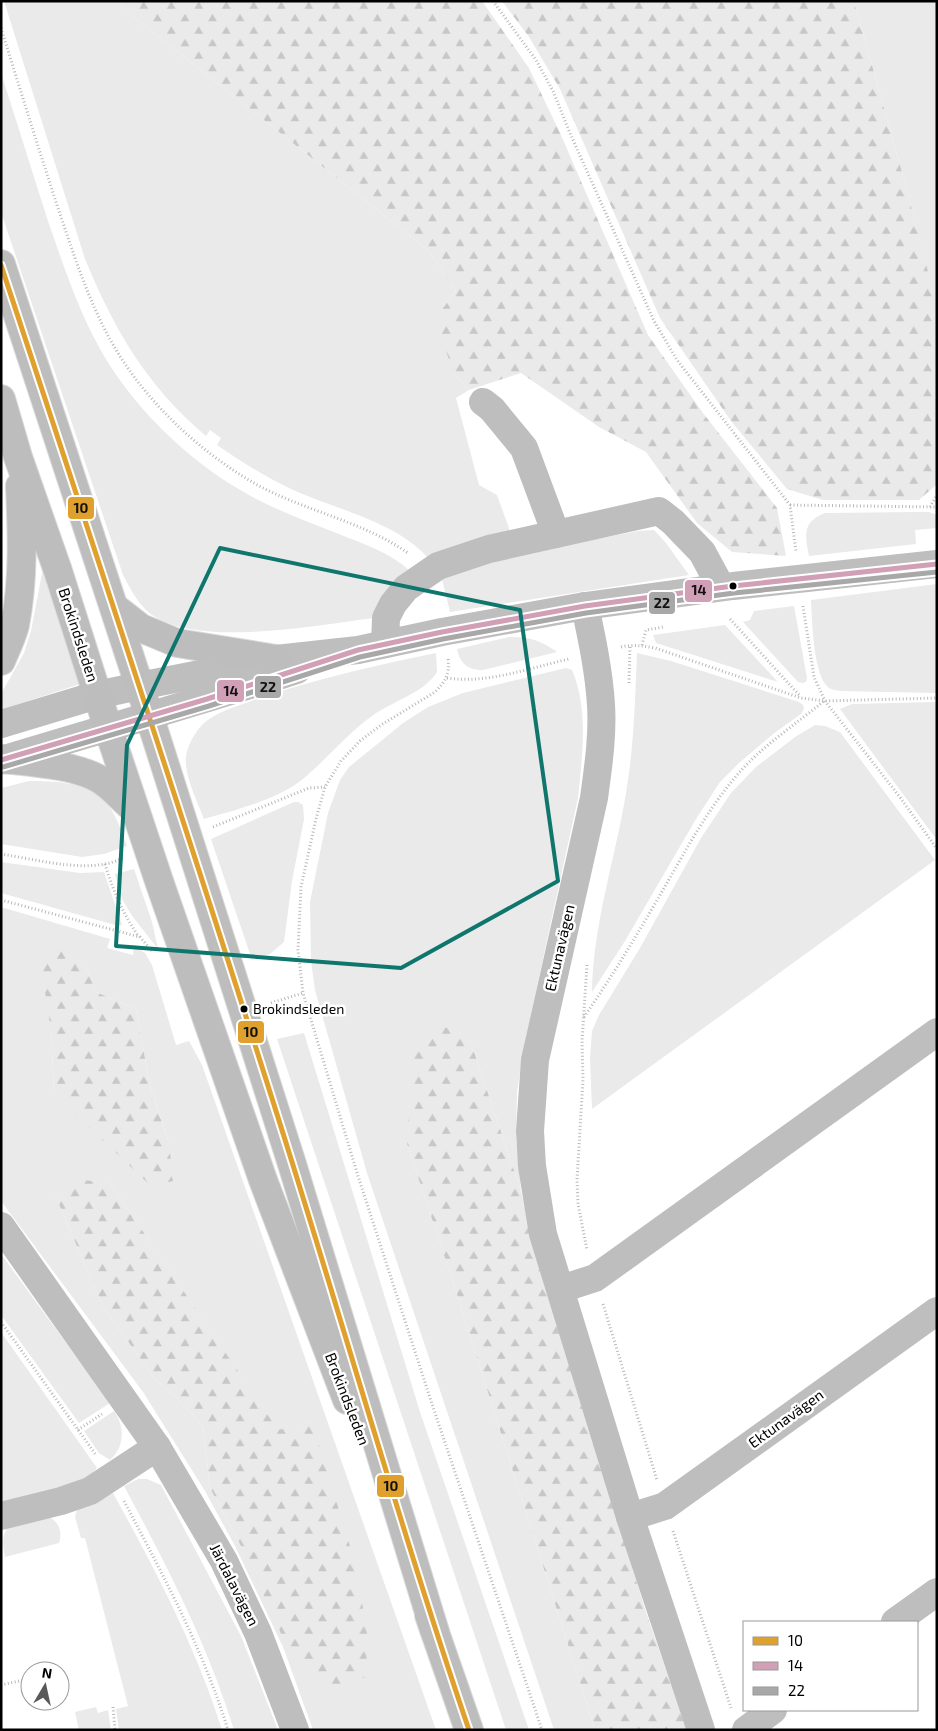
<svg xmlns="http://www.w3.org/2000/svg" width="938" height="1731" font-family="'Exo 2',sans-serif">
  <defs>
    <pattern id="forest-firs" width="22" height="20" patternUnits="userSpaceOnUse" patternTransform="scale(1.25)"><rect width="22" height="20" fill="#eaeaea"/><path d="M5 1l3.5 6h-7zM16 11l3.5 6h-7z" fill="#c7c7c7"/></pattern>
  </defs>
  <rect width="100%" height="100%" fill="#fff"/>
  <!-- grass -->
  <g fill="#eaeaea" fill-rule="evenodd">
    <path d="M4,1H120L125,10L429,251L456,291L443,308L455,375L469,390L456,398L479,485L497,495L510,531L428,558C396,521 333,509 289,488C264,476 240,461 217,445L221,438L210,430L206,436C146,385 115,331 85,259Z"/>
    <polygon points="854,1 937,1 936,304 905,183"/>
    <path d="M1,73C17,122 32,172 48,221C63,264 77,307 99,347C130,404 186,459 242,491C273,509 306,521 339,534C363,544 389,552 409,570L374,618C317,625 205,647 155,617C140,608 131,590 123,575L1,212Z"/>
    <path d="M916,512H929L937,515V528L915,530L916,544L809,556C805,535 802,522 825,513Z"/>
    <polygon points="654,530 666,543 689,575 450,612 441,575 478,562 638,531"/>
    <polygon points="43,568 80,684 1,710 1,694 24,653 31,631"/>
    <path d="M937,584V693L840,691C837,690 832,690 829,688C813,676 812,620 811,600Z"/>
    <polygon points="794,606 807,678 806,682 802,683 798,682 743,622 750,620 754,611"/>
    <polygon points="725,625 778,682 656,643 653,635"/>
    <path d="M509,637C530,637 540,640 557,652L483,670C467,670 460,663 457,649Z"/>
    <path d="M436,653L437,672C423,694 394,700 372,716C345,735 325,762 299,782C275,800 233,811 204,819C198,803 184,775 186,757C187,746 195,732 203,724C216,712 235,707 251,701C311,680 374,666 436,653Z"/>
    <path d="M637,653L671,661L799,702L803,705L804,709L801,714L773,734L739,763L720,782L696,819L625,941L592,992C593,924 615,860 626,793C634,747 635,700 637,653Z"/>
    <path d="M566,668L572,670C589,709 582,757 578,798L524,1046L517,1092L516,1139L521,1191L470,1040L407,1144L454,1285L595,1730H554L367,1173L315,990L311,961L310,902L328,813L340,780L349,767L386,737L403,723L428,707L463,693Z"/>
    <polygon points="937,702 937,840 840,709 852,704"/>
    <polygon points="815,725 825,726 840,732 935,860 592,1109 590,1058 592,1031 599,1015 640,948 701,838 731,793 756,767 795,737"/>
    <path d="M29,781C55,781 93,782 109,806C117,818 122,832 127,846L104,854L82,857L1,844V788Z"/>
    <polygon points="294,802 298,802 303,805 304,819 292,881 284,942 270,954 252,960 211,839"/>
    <polygon points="1,862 80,873 104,872 122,925 119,926 1,893"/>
    <polygon points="134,869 152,922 158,949 133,917 123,901 115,874"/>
    <path d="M1,907L110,939L107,948L133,955L134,946L145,953L152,965L176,1045L189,1041L202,1065L436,1730H313L283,1647L235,1546L205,1491L143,1392L1,1201ZM85,964L96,992L136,1009L150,1086L169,1143L54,1094L51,1030ZM110,1183L278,1431L312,1422L242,1548L210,1488L203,1426L177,1398L155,1379L103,1307L55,1195Z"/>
    <polygon points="304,1033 420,1412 529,1730 506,1730 277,1039"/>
    <polygon points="1,1254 110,1403 79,1423 1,1315"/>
    <path d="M1,1332L97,1468C85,1487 24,1496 1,1502Z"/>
    <path d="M114,1411C125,1427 125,1446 110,1460L99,1453L84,1431Z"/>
    <path d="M138,1479H147L161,1485L241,1636L278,1730H234C208,1645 166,1564 124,1486Z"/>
    <path d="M113,1493C155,1569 196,1647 222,1730H119L116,1709L128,1706L85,1538H81L75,1517L78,1507Z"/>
    <path d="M45,1516C58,1519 63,1531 59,1543L5,1557C3,1545 1,1537 9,1525Z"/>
    <polygon points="96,1707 98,1713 108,1710 111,1730 79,1730 75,1712"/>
  </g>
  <!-- forest -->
  <g fill="url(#forest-firs)">
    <polygon points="120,1 482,1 529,68 560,133 648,335 703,413 777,508 786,556 732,552 697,523 646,452 599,427 521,373 469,390 455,375 439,333 443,308 456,291 429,251 125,10"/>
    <polygon points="502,1 854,1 905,183 937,306 936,485 919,500 823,500 787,489 731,421 660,318 560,89 529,37"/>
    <polygon points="75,949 85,964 96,992 136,1009 150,1086 169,1143 173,1181 151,1186 54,1094 51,1030 40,961 52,950"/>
    <polygon points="441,1025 470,1040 521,1191 531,1238 545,1287 646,1612 687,1730 595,1730 454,1285 407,1144 412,1056"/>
    <polygon points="83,1180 110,1183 278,1430 312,1422 357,1569 367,1634 366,1677 336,1687 304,1669 288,1649 242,1548 210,1488 203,1426 177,1398 155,1379 103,1307 55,1195 67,1182"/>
  </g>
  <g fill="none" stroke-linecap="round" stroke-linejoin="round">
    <defs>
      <g id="major">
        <polyline points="1,264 149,715 292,1164 435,1632"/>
        <polyline points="1,399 18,457 58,571 108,728 159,881 263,1180 347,1400"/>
        <polyline points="114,607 141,628 177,643 276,659"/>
        <path d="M1,661C6,649 12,637 15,625C24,578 22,532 20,486"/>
        <path d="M2,759C30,762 82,765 105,783C115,790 124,801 134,809"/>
        <polyline points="429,1615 469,1730"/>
      </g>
    </defs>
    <!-- major casing -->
    <use href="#major" stroke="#dbdbdb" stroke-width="30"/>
    <!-- path -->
    <g stroke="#b8b8b8" stroke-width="3" stroke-dasharray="1 2.5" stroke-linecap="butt">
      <polyline points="493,1 536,60 553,91 569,131 654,321 677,360 790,505 796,552"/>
      <path d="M1,28C20,89 39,150 59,211C74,255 88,300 111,341C142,397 192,445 247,479C298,510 359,519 408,553"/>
      <polyline points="790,505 937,507"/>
      <polyline points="930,507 937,495"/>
      <polyline points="803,606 814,677 825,701 899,796 937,849"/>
      <polyline points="730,619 800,696"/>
      <polyline points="642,645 646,630 663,627"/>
      <path d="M621,647C633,644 643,646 655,648L801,698L825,701L937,698"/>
      <path d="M448,659C450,674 445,682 435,692L381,725L360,741L341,761L325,787L316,819L301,887L298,950L303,993L358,1176L433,1407L542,1730"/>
      <path d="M447,678C488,684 529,668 569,659"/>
      <polyline points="629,683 630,645"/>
      <polyline points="213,827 309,788 325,787"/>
      <path d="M1,854C33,859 74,870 105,864C112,863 118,860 124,858"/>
      <path d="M105,864C113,891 123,914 139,937"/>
      <polyline points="1,900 140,937 152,951"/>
      <polyline points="587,965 582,1041 583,1079 577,1180 578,1204 587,1250"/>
      <polyline points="271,1003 303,993"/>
      <path d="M584,1017C611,978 636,937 660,895C684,854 706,811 738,774C761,747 796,724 824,701"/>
      <polyline points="603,1304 657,1480"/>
      <polyline points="1,1322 96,1455"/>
      <polyline points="78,1430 102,1414"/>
      <path d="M124,1501C163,1575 203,1649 228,1730"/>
      <polyline points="673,1531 731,1708"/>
      <polyline points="1,1685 28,1679"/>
      <polyline points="113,1707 115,1730"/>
    </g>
    <!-- minor -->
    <g stroke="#bebebe" stroke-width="28">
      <polyline points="483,402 492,409 524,448 556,534"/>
      <path d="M585,606C592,639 599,672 601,705C603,736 598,768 594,798L535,1060L530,1131L532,1166L543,1234L630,1517L701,1730"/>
      <polyline points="385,644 386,618 393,604 406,588 438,566 489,549 659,511 673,522 702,552 721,587"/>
      <polyline points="1,724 97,695 139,686 276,659 358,650 442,632 585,606 733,586 937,564"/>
      <path d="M1,760C100,730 199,702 297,670"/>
      <polyline points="1,1226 157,1447 224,1561 258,1633 295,1730"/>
      <polyline points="561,1289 595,1278 937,1032"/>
      <polyline points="1,1516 61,1501 90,1491 157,1447"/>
      <polyline points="630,1517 665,1506 937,1311"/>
      <polyline points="895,1622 937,1592"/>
      <polyline points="746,1730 773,1710"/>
    </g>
    <!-- major -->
    <use href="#major" stroke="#bdbdbd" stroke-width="28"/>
    <defs>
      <path id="bus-1" d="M1,265C99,563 198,862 292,1162C351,1351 405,1542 469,1730"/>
      <polyline id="bus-2" points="1,760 207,699 358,650 442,632 585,606 733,586 937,564"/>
      <polyline id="bus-3" points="3,767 209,706 360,657 443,639 586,613 734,593 937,572"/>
    </defs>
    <!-- bus-1 casing -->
    <use href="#bus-1" stroke="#fff" stroke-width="9"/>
    <!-- bus-2 casing -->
    <use href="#bus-2" stroke="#fff" stroke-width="9"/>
    <!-- bus-3 casing -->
    <use href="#bus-3" stroke="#fff" stroke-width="9"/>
    <!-- bus-1 -->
    <use href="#bus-1" stroke="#e0a02e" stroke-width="5"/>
    <!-- bus-2 -->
    <use href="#bus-2" stroke="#d19fb6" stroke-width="5"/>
    <!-- bus-3 -->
    <use href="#bus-3" stroke="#a8a8a8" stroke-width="5"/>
  </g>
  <!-- marked area -->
  <path fill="none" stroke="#0f766e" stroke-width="4" stroke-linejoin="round" d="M220,548L520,610L558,881L401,968L116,946L127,745Z"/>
  <!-- markers -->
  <g fill="#000" stroke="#fff" stroke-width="2">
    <circle cx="733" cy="586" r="4.5"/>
    <circle cx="244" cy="1009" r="4.5"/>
  </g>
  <g text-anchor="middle" stroke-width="5" stroke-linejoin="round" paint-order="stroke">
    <!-- bus labels -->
    <g font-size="14" fill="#000" stroke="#fff" text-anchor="start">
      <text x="253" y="1014">Brokindsleden</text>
    </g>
    <!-- street labels -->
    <g font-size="15" fill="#000" stroke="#fff">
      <text transform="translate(78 635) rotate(72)" y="5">Brokindsleden</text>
      <text transform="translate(560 948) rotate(-77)" y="5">Ektunavägen</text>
      <text transform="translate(347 1399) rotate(69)" y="5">Brokindsleden</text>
      <text transform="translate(786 1419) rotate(-36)" y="5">Ektunavägen</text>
      <text transform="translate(234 1585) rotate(63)" y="5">Järdalavägen</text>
    </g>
  </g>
  <g stroke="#fff" stroke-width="2">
    <rect x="67" y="496" width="28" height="24" rx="5" fill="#e0a02e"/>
    <rect x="684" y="579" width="29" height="24" rx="5" fill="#d19fb6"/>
    <rect x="648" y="591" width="28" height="24" rx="5" fill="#a8a8a8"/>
    <rect x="254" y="675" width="28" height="24" rx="5" fill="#a8a8a8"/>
    <rect x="216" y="679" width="29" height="24" rx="5" fill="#d19fb6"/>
    <rect x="237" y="1020" width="28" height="24" rx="5" fill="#e0a02e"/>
    <rect x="376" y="1474" width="29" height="24" rx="5" fill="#e0a02e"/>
  </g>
  <g font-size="14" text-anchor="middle" font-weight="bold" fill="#111">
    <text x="81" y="513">10</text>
    <text x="699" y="595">14</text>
    <text x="662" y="608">22</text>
    <text x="268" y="692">22</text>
    <text x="231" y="696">14</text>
    <text x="251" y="1037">10</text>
    <text x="391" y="1491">10</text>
  </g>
  <!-- border -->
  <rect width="938" height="1731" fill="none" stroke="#000000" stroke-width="5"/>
  <!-- legend -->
  <rect x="743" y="1621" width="175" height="90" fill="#ffffff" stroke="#999999"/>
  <rect x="753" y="1637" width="25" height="8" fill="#e0a02e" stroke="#999999"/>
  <text x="788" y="1646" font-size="15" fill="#000000">10</text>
  <rect x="753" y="1662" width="25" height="8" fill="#d19fb6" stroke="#999999"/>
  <text x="788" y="1671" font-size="15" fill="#000000">14</text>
  <rect x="753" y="1687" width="25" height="8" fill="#a8a8a8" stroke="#999999"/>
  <text x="788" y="1696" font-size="15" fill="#000000">22</text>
  <!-- north arrow -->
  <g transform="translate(45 1686) rotate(9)"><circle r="24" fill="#ffffff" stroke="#999999"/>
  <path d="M0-4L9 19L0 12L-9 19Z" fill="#595959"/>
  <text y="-8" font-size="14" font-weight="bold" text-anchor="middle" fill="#000000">N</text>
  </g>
</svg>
